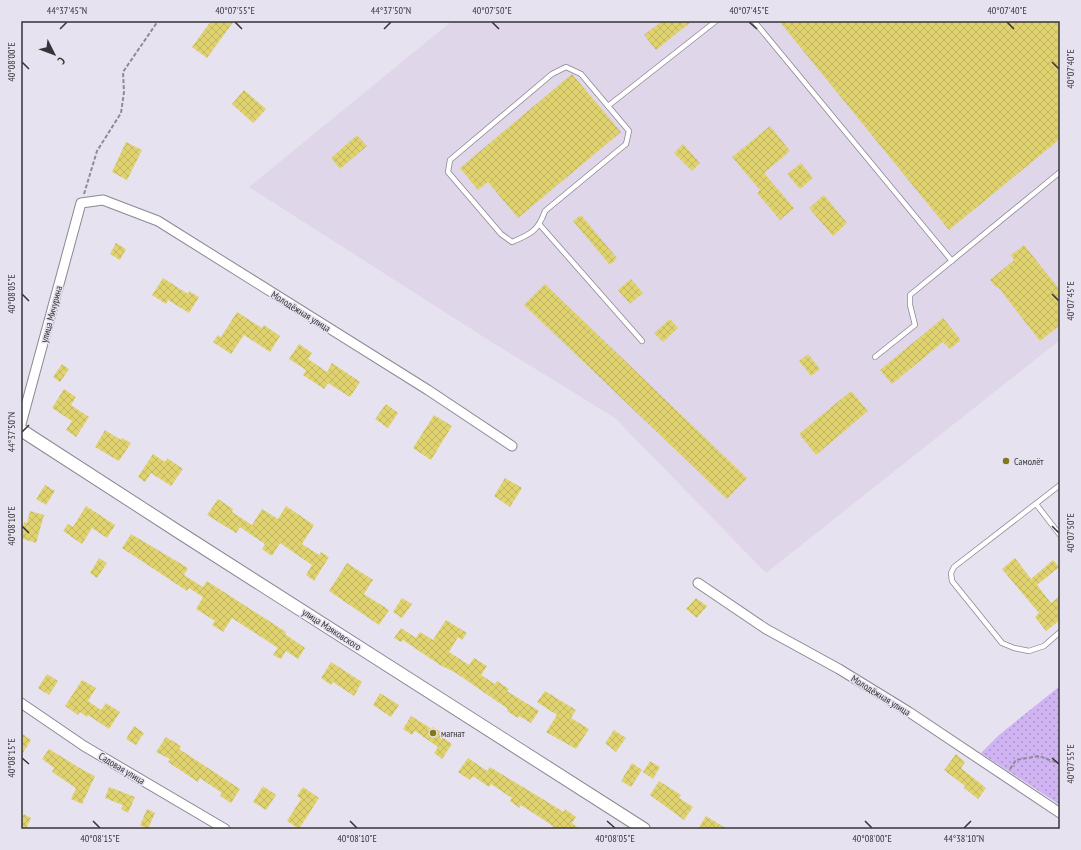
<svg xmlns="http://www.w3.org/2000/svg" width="1081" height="850" font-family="'PT Sans Narrow',sans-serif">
  <defs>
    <pattern id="grass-dots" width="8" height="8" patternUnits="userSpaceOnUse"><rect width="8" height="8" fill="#cfb3f2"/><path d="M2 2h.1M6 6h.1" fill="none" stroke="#a992c5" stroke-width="1.8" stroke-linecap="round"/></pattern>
    <pattern id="building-cross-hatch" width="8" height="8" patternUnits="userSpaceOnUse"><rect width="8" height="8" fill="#e0d36f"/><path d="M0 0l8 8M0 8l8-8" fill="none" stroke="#c1b661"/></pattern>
  </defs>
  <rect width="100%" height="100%" fill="#e7e2ef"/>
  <!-- built -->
  <polygon fill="#dfd6ea" points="452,21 1060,21 1060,340 766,573 615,418 490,341 249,187"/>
  <!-- grass -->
  <polygon fill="url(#grass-dots)" points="1060,686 1060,805 981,753 999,735"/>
  <!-- building -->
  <g fill="url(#building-cross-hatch)">
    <polygon points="211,21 234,21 207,58 192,47"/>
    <polygon points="662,21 692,21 656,50 644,35"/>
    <polygon points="779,21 1060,21 1060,139 949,230"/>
    <polygon points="572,74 621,132 518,218 488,182 478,190 460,168"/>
    <polygon points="244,90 266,109 253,123 232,104"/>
    <polygon points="770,126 790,151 764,173 794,208 780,220 757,193 760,190 732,157"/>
    <polygon points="357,135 367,146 340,169 331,158"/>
    <polygon points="126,142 142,150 127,180 112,172"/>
    <polygon points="683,144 700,163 692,171 674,153"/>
    <polygon points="801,163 813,178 800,189 787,174"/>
    <polygon points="824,195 847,223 833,236 809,208"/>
    <polygon points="581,215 617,258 610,265 573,221"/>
    <polygon points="116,243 126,249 120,260 110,254"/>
    <polygon points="1024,245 1060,290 1060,325 1040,341 998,287 997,288 990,280 1014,260 1011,255"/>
    <polygon points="163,278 188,294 189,291 199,297 189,313 168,300 166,304 152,295"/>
    <polygon points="631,279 643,293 630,304 618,290"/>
    <polygon points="545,284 747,478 727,499 524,305"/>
    <polygon points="237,312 262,328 264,325 280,336 270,352 244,335 231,354 213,342 218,335 221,337"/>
    <polygon points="943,318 961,340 950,349 943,342 892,384 880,370"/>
    <polygon points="670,319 678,328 663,342 654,333"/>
    <polygon points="299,344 312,353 308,359 327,372 332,363 360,382 350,397 328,383 324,389 303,375 306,370 289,359"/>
    <polygon points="808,354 820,369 811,376 799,361"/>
    <polygon points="62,364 69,369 60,382 53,377"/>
    <polygon points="64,389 76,397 71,405 89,417 76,437 66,430 72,421 52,408"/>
    <polygon points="851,391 868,411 816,455 799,434"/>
    <polygon points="386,404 398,413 388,428 375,419"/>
    <polygon points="434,415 452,426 431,460 413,448"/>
    <polygon points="105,430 121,440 122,438 131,443 119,461 95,447"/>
    <polygon points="153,454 165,462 167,458 183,469 171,486 151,473 145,482 138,477"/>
    <polygon points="505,478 522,488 510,507 494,496"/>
    <polygon points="45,485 55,491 46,505 36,499"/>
    <polygon points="218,499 233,509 232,512 252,525 262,509 278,519 286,506 314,525 302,544 319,555 321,552 329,557 314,581 306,575 312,565 280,543 272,556 262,549 265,544 240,527 236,533 207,515"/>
    <polygon points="86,506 115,525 107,538 92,528 82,544 63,531 68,524 73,527"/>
    <polygon points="30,511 44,515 36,543 21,538 24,522 27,523"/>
    <polygon points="131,534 188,568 184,575 203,587 207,581 286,632 285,634 305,648 298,659 286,651 281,659 273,655 278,648 232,618 223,632 212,625 215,621 196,609 203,597 189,588 187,591 122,548"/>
    <polygon points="99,558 107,563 97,578 90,573"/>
    <polygon points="1015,558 1031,579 1053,560 1059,567 1037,585 1051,603 1060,596 1060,620 1046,631 1035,617 1039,613 1002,569"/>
    <polygon points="347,563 373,580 364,594 389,610 379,625 329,591"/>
    <polygon points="402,598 412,604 402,618 393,612"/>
    <polygon points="696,598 707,606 697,618 686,609"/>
    <polygon points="446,620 467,633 462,640 458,637 449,652 469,665 474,658 487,666 481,675 495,684 497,681 509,689 507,691 539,711 531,723 519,716 518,718 507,711 508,709 456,673 440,665 403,640 401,642 394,638 401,628 416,638 420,632 433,640"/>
    <polygon points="331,662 362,682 354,696 333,682 331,685 321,678"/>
    <polygon points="47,674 58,681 49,695 38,688"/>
    <polygon points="82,680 96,688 88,701 101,710 106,703 120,712 109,729 88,715 87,717 80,712 78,715 65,706"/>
    <polygon points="545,691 576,710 571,718 589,729 576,749 546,732 557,715 537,702"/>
    <polygon points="380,693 399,705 391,717 373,705"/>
    <polygon points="411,716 432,729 433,727 441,732 439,735 452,744 442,759 434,753 438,747 415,731 412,735 403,729"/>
    <polygon points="134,726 144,733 136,745 126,739"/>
    <polygon points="614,730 626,738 616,752 605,743"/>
    <polygon points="21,733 31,740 21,756"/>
    <polygon points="166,737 181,746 179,749 240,789 231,803 220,796 222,793 200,778 198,782 168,762 170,759 156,752"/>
    <polygon points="49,749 83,770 95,776 82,804 71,799 76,788 52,772 54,768 42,759"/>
    <polygon points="956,754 965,762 961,768 986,788 978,799 964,788 965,786 944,770"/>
    <polygon points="468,758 487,771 490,767 564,812 565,809 576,817 572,823 580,829 551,829 553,826 521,805 519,808 510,801 512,798 491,784 489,787 473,776 470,780 458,772"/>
    <polygon points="650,761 660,767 653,779 643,772"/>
    <polygon points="632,763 642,770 631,787 621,781"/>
    <polygon points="659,781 681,795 679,798 693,807 684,820 650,795"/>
    <polygon points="263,786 276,795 266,810 253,802"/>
    <polygon points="109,787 135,797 128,813 121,809 123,805 105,798"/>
    <polygon points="303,787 319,798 299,829 287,821 301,799 297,796"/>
    <polygon points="147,809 155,813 148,829 140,825"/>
    <polygon points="24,814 31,818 26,829 21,829 21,820"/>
    <polygon points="706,816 727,829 698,829"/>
  </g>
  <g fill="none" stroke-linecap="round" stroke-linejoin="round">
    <defs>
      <g id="service">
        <polyline points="754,21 952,261"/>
        <path d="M566,67L581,74L629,131L626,144L545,211C538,231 531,234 512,242L501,234L448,172L450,160L552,74Z"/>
        <polyline points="608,106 716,21"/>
        <polyline points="540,225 642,341"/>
        <polyline points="875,357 915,325 910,305 910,295 1060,172"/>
        <polyline points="1060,485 954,567 951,573 952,581 1002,643 1014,648 1029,651 1044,646 1060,632"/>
        <polyline points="1036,504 1060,535"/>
      </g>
      <g id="minor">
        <polyline points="21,424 81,203 103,200 158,221 428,390 512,446"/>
        <polyline points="698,583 766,629 839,669 909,712 1060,813"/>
        <polyline points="21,703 84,746 225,829"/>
      </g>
      <polyline id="tertiary" points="21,430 185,536 644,829"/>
    </defs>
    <!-- service casing -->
    <use href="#service" stroke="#8c8793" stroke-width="6"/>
    <!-- minor casing -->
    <use href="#minor" stroke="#8c8793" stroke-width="11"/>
    <!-- tertiary casing -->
    <use href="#tertiary" stroke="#8c8793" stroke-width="14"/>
    <!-- path -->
    <g stroke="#8f8b94" stroke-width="2" stroke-dasharray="4 2" stroke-linecap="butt">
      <polyline points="84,194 97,151 121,113 124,92 123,72 158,21"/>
      <polyline points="1010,769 1016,760 1039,756 1060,764"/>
    </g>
    <!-- service -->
    <use href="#service" stroke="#fff" stroke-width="4.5"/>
    <!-- minor -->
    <use href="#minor" stroke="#fff" stroke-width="9"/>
    <!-- tertiary -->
    <use href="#tertiary" stroke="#fff" stroke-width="12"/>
  </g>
  <!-- ticks -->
  <path fill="none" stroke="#363438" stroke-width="1.5" d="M235,22L242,29M492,22L499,29M749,22L757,29M1007,22L1014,29M60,29L67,22M384,29L391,22M22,62L29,69M1052,62L1059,69M22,294L29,301M1052,294L1059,301M22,432L29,425M22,526L29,533M1052,526L1059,533M22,758L29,764M1052,758L1059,764M93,821L100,828M350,821L357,828M607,821L615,828M865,821L872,828M964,828L971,821"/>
  <!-- markers -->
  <g fill="#83771c" stroke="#e7e2ef" stroke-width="1.5">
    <circle cx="1006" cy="461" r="4"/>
    <circle cx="433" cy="733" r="4"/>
  </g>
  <g text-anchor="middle" stroke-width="3" stroke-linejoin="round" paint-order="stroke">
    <!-- street labels -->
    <g font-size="10" fill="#363438" stroke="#e7e2ef">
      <text transform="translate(301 311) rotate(32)" y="4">Молодёжная улица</text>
      <text transform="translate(51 314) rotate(-75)" y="4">улица Мичурина</text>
      <text transform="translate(332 629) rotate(33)" y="4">улица Маяковского</text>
      <text transform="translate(881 695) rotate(32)" y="4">Молодёжная улица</text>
      <text transform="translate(122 768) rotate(31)" y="4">Садовая улица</text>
    </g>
    <!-- poi labels -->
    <g font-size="10" fill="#363438" stroke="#e7e2ef" text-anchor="start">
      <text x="1014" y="465">Самолёт</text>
      <text x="441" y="737">магнат</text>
    </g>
  </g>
  <!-- border -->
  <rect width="1081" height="850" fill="none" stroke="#e7e2ef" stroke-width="44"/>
  <!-- north arrow -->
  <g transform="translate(54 54) rotate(132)" stroke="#e7e2ef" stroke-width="3" paint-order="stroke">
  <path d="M0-3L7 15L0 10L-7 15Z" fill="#363438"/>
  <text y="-6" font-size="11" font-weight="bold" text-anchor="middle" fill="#363438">С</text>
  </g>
  <rect x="22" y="22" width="1037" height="806" fill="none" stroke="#363438" stroke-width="1.5"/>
  <g font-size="10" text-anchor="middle" fill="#363438">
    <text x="67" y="14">44°37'45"N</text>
    <text x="235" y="14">40°07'55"E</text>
    <text x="391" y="14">44°37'50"N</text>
    <text x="492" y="14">40°07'50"E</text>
    <text x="749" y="14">40°07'45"E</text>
    <text x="1007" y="14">40°07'40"E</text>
    <text transform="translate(11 62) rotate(-90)" y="4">40°08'00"E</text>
    <text transform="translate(1070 69) rotate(-90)" y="4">40°07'40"E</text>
    <text transform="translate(11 294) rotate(-90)" y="4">40°08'05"E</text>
    <text transform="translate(1070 301) rotate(-90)" y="4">40°07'45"E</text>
    <text transform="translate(11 432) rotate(-90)" y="4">44°37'50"N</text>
    <text transform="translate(11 526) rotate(-90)" y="4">40°08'10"E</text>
    <text transform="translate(1070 533) rotate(-90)" y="4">40°07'50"E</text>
    <text transform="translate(11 758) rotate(-90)" y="4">40°08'15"E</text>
    <text transform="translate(1070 764) rotate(-90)" y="4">40°07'55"E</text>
    <text x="100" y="842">40°08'15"E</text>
    <text x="357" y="842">40°08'10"E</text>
    <text x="615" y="842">40°08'05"E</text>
    <text x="872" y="842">40°08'00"E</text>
    <text x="964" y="842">44°38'10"N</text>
  </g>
</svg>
